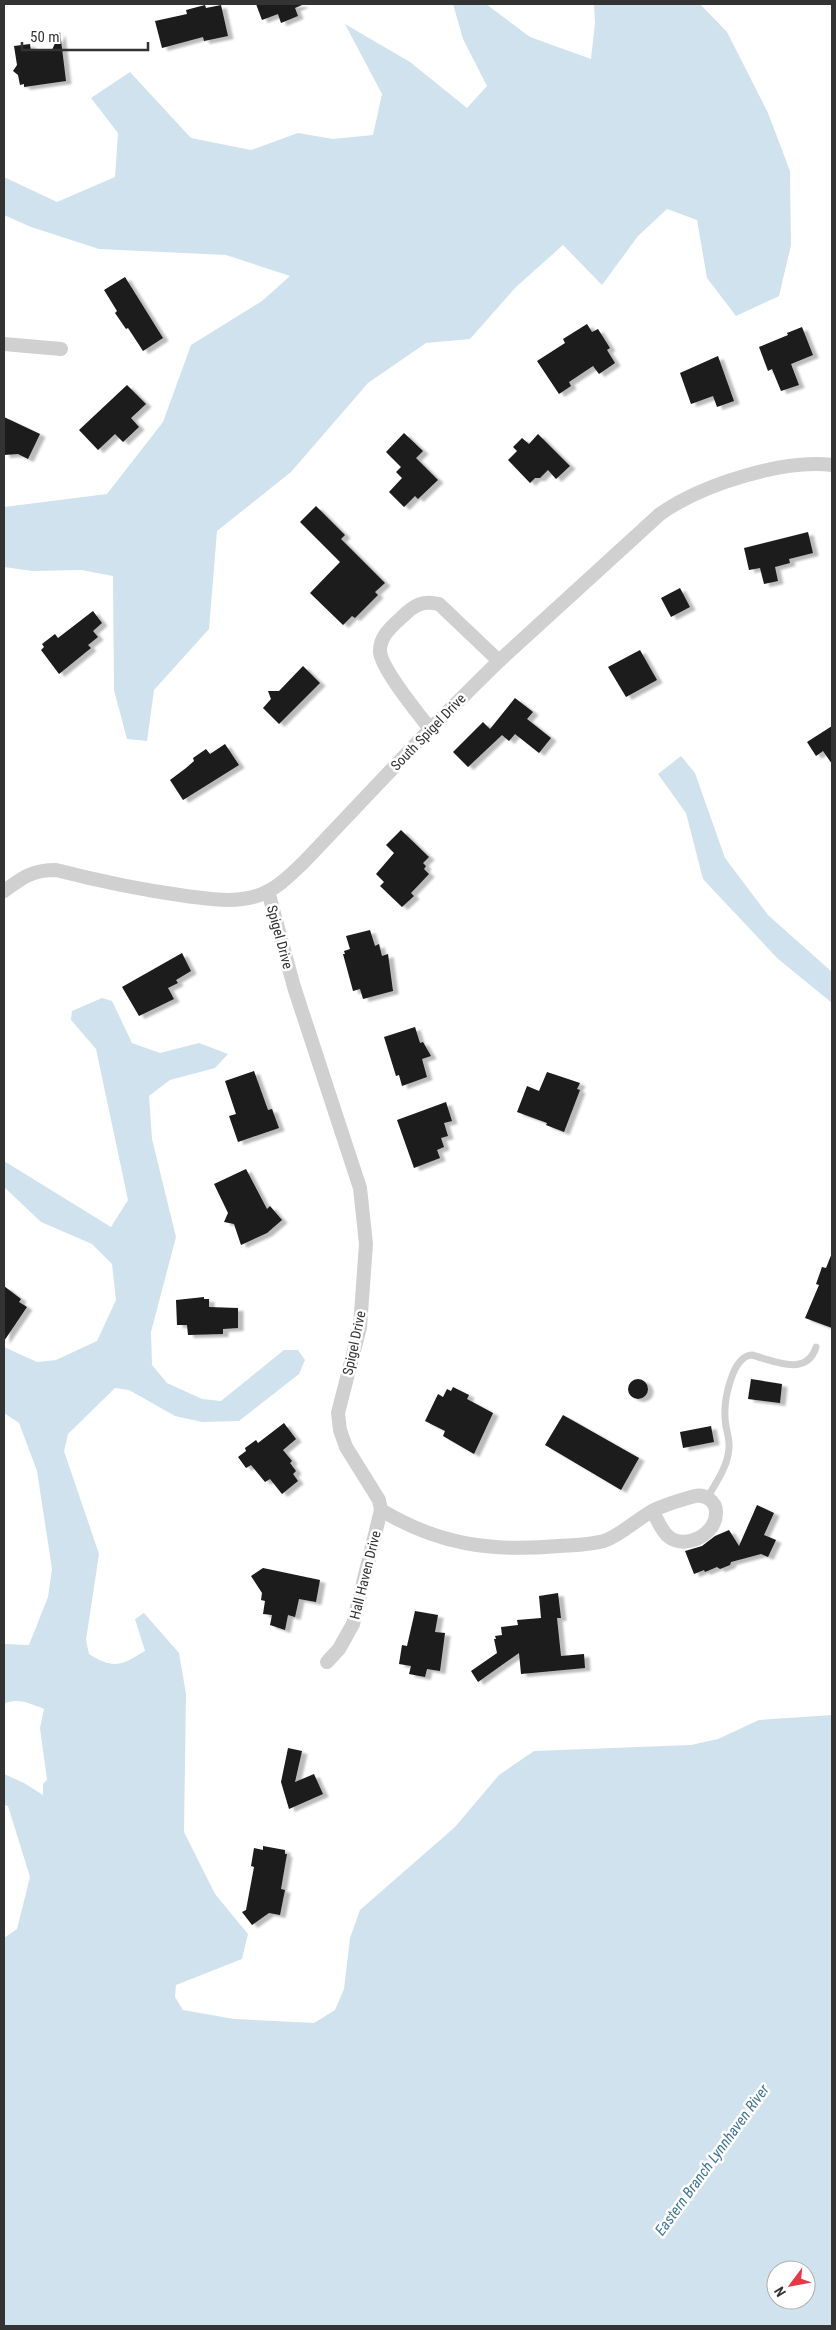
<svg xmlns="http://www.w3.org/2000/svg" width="836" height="2330" font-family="'Roboto Condensed',sans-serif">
  <defs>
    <filter id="shadow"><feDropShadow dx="5.5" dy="3" stdDeviation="1" flood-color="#0004"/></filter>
  </defs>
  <rect width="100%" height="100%" fill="#fff"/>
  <!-- water -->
  <g fill="#cfe2ee" fill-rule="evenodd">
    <polygon points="453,4 486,4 530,37 591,59 595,23 594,4 700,4 727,32 768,113 790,171 791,245 779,296 736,316 707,278 697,220 667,209 638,236 602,285 563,245 516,287 470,339 426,343 368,383 291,472 217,531 209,629 154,690 147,741 127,739 114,690 113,576 81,570 32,571 4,567 4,507 107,494 163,422 191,345 262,301 290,276 226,255 99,249 31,227 4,215 4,177 57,202 115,177 118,133 91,98 130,72 191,138 251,150 298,133 333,139 373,135 382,94 345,24 410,62 467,108 487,86 463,39"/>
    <polygon points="681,756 695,773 725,858 768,915 832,972 832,1003 777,958 703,879 686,813 658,774"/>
    <path d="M102,998L112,1001L132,1043L160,1053L199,1043L228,1054L215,1068L170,1080L149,1096L152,1139L176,1237L151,1332L152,1365L167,1383L202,1399L221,1401L284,1350H298L305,1360L299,1374L239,1421L202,1422L175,1416L129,1390L115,1388L68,1434L64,1451L99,1554L86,1640L89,1654C114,1670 122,1665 145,1651L135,1619L144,1613L179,1653L186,1694L184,1832L215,1894L248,1934L242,1959L176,1985L175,1997L183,2010L234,2019L314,2023L335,2010L344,1989L350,1938L360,1910L455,1827L499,1775L534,1751L691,1745L718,1739L759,1720L832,1715V2326H4V1938L17,1929L30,1877L8,1806L4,1805V1774L24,1783L43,1795V1784L47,1780L40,1728L44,1709C31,1704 17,1697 4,1704V1644L29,1645L48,1597L52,1569L37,1471L19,1423L4,1413V1347L37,1362L56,1360L97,1341L116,1300L112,1264L92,1244L41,1222L4,1187V1161L111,1227L128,1200L96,1049L71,1020L72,1011ZM776,2270H806V2300H776Z"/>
  </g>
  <!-- building -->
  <g fill="#1a1a1a" filter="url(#shadow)">
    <polygon points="256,4 302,4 302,5 295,8 298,16 281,23 278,14 262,20"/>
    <polygon points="205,5 206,8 221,5 228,36 204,41 203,37 162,48 155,21 187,14 186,10"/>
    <polygon points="60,32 66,81 24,87 24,84 20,85 18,75 13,71 17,65 14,46 30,44 31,51 52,50"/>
    <polygon points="125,277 163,338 143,351 128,328 126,329 115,313 117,311 104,290"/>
    <polygon points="587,324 592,332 598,329 610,348 607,350 615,363 599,374 593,366 569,382 571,386 559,394 537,361 565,343 563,339"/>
    <polygon points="802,327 813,355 791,364 799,385 781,391 772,369 768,371 759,347 788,335 787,333"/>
    <polygon points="718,356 734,401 717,407 713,396 691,404 680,373"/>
    <polygon points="127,385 146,404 131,418 139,427 123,442 115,434 98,450 79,430"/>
    <polygon points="4,417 40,434 28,459 18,454 4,455"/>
    <polygon points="404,433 423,451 416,458 438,480 418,499 415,496 404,507 389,492 402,478 396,472 401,467 386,452"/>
    <polygon points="538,434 570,466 556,479 548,470 540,478 535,478 530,483 508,460 517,451 513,447 522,438 529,444"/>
    <polygon points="316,506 345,535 341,539 385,583 375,592 378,595 355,618 352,616 343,625 310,593 340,562 300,522"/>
    <polygon points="808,532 813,553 789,559 790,563 775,567 778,581 764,584 760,568 749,570 744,548"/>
    <polygon points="680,588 690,607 671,617 661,598"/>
    <polygon points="93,611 102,623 93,631 98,637 88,645 91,648 59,674 41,650 44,647 42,644 55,634 58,638"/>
    <polygon points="640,650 657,680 626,697 608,667"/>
    <polygon points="303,666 320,683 279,724 263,708 271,699 268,691 279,691"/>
    <polygon points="515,698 533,712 527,719 551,738 539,753 515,734 509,741 502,735 468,767 453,752 483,722 490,729"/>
    <polygon points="832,726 832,764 823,751 816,756 807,742"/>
    <polygon points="225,744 239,765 183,800 170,780 186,768 194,761 193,758 206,749 210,754"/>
    <polygon points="401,830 429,857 423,863 426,866 424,869 429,874 411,893 414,896 402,907 380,886 384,882 376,874 394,853 386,845"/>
    <polygon points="370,930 375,946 379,944 382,956 388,954 393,991 363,999 360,989 353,991 343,954 345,954 344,951 350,949 346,936"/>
    <polygon points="182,953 191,971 176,980 178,983 168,988 174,999 139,1016 122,987"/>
    <polygon points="415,1027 420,1043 423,1042 431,1056 422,1059 427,1077 402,1086 399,1075 396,1076 384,1037"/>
    <polygon points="254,1071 268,1110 272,1109 279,1128 238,1142 229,1116 236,1114 225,1081"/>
    <polygon points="547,1072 580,1083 577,1089 580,1090 564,1132 546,1125 547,1123 517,1112 527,1086 539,1091"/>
    <polygon points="446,1102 452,1121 444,1123 448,1136 441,1138 444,1147 437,1150 440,1158 414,1168 397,1120"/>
    <polygon points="246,1169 267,1209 270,1206 282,1220 267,1233 241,1245 234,1224 224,1222 228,1213 214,1184"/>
    <polygon points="832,1253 832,1328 805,1318 819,1285 816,1284 822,1267 826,1268"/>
    <polygon points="4,1286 21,1299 19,1302 27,1307 4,1341"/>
    <polygon points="204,1297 204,1299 209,1299 209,1307 238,1308 238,1328 223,1329 223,1334 188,1335 187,1325 177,1325 176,1300"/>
    <polygon points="751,1379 782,1384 780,1403 748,1399"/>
    <circle cx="638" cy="1389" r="10"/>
    <polygon points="453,1387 469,1395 467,1399 493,1413 474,1454 443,1436 445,1431 425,1421 438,1394 443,1397 447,1389 451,1391"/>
    <polygon points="563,1415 639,1458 621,1490 545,1445"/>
    <polygon points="284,1423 296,1439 283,1450 292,1461 290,1463 296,1471 293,1474 298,1481 282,1494 270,1479 265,1482 251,1465 246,1468 238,1457 246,1451 245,1448 256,1440 258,1443"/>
    <polygon points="711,1426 714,1442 683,1448 680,1432"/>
    <polygon points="757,1505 774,1513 764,1535 776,1540 768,1557 761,1554 731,1562 730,1565 720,1569 717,1567 705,1572 704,1570 694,1574 685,1551 702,1546 715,1536 729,1530 739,1546"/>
    <polygon points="263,1568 320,1580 316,1602 299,1599 295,1617 288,1615 285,1630 270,1625 272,1615 263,1614 265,1601 261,1600 262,1593 251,1576"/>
    <polygon points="558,1593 561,1618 557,1618 561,1656 584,1654 585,1668 521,1674 519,1653 478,1682 471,1671 497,1653 494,1639 496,1639 495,1636 502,1635 501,1627 518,1625 517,1620 541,1618 539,1596"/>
    <polygon points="415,1611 438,1615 435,1632 445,1633 440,1671 427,1669 425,1677 409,1674 411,1666 399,1664 402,1645 407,1646"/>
    <polygon points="288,1748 302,1751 295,1782 314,1774 323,1794 289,1809 281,1782"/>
    <polygon points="263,1846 285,1850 285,1854 287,1854 281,1889 285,1890 280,1915 269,1913 252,1925 242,1912 246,1910 254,1867 251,1866 254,1848 263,1850"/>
  </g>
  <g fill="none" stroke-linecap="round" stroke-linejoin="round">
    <!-- lane -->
    <path stroke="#d0d0d0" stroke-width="7" d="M707,1498C716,1483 728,1466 729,1448C730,1438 725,1428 725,1417C724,1400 732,1356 752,1355C774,1361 807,1377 816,1347"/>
    <!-- street -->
    <g stroke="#d0d0d0" stroke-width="14">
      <polyline points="4,344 61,349"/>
      <path d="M430,729C418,713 382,670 380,652C379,637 392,626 402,617C414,605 423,600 439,604L499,661"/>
      <path d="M4,891C23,877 32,870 56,870C99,881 142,890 186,896C211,899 238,904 262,894C278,888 291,874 304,862L430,729L499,661L660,514C701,485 782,459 832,465"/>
      <path d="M268,891L294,987L360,1188L366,1244L360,1327L338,1413L340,1430L346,1447L379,1500L381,1510C439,1545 492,1552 559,1546C573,1545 590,1545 604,1541C621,1535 636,1520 652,1511C666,1504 680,1500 695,1496C705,1494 716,1501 716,1512C717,1534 686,1550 669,1537C661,1531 657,1519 653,1511"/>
      <polyline points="327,1662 339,1649 353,1624 381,1510"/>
    </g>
  </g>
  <g text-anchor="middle" stroke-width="5" stroke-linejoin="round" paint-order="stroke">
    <!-- street labels -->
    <g font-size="14" fill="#333" stroke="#fff">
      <text transform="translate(428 732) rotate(-46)" y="5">South Spigel Drive</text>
      <text transform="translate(280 937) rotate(75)" y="5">Spigel Drive</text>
      <text transform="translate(354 1343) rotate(-78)" y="5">Spigel Drive</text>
      <text transform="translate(365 1575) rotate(-76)" y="5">Hall Haven Drive</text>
    </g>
    <!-- water labels -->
    <g font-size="15" font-style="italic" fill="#3f7597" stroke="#fff">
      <text transform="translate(712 2160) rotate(-54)" y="5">Eastern Branch Lynnhaven River</text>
    </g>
  </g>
  <!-- border -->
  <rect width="836" height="2330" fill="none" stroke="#333333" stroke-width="10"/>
  <!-- north arrow -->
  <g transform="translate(791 2285) rotate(238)"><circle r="24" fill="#ffffff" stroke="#adadad"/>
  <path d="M0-4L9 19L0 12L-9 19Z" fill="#e63946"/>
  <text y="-8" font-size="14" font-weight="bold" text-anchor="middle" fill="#333333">N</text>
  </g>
  <!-- scale -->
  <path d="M22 42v8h126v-8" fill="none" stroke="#333333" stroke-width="2.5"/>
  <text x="30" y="42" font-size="15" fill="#333333" stroke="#ffffff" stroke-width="4" paint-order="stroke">50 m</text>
</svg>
